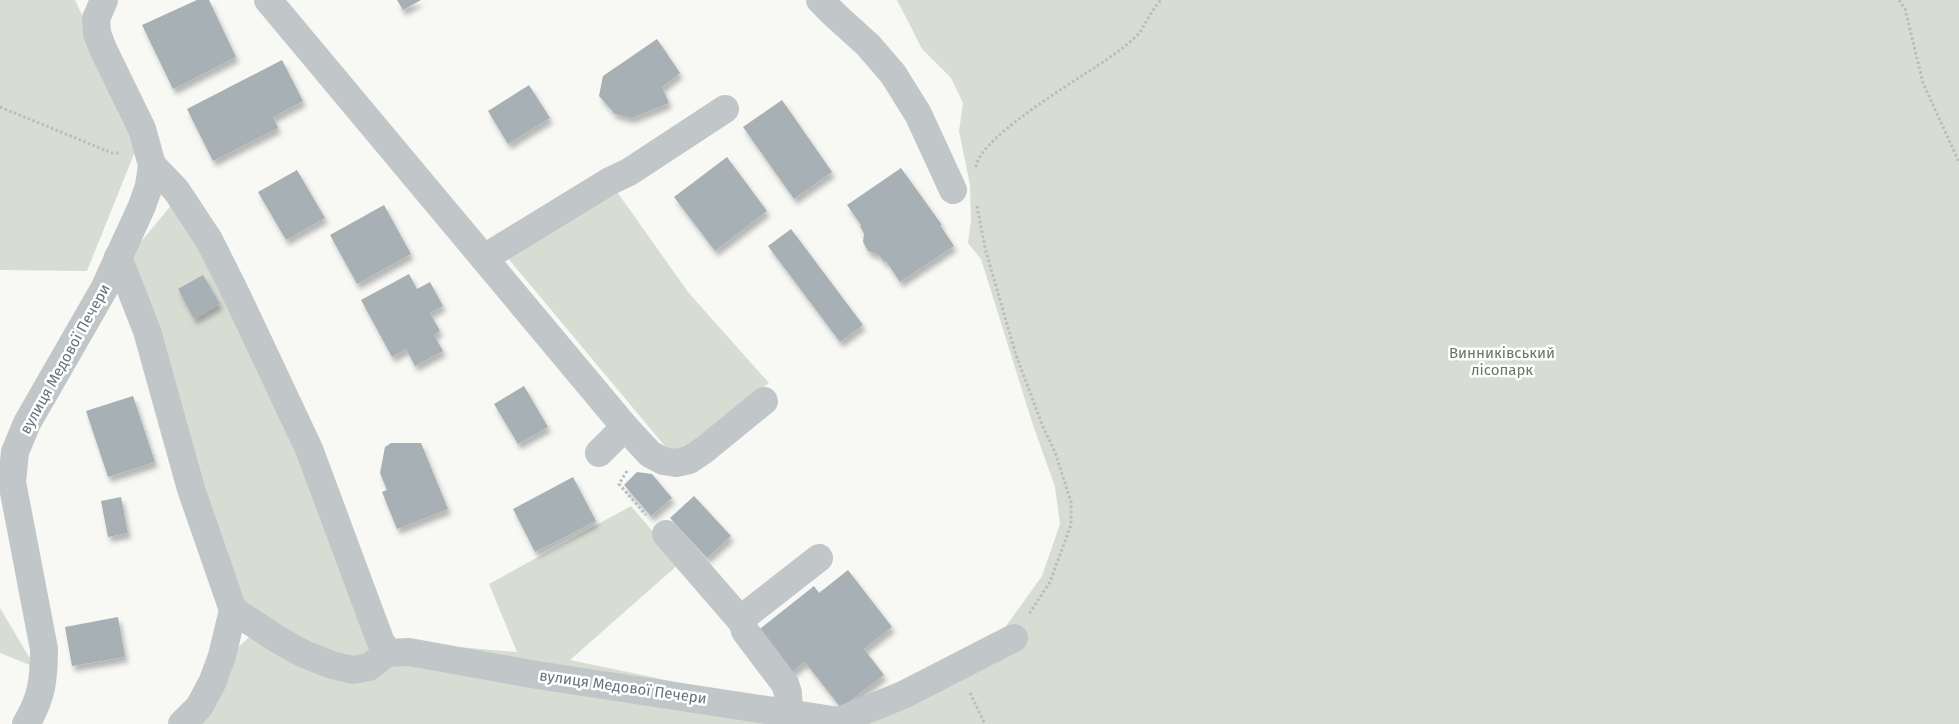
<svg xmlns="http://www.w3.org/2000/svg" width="1959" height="724" font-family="'Fira Sans',sans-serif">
  <defs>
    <filter id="shadow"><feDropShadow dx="3" dy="5.5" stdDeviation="2.5" flood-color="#0004"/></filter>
  </defs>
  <rect width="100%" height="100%" fill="#f8f8f5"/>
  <!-- green -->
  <g fill="#d8ddd4">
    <polygon points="0,0 75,0 140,139 87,271 0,270"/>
    <polygon points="897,0 1959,0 1959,724 176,724 204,680 267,620 237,601 130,255 173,203 201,236 391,633 399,642 517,652 489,584 631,506 680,563 570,660 753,698 836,713 1001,633 1042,576 1060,524 1055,487 1032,422 981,259 968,243 971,220 970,185 959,131 963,103 951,78 922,49"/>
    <polygon points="615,189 688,292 769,383 674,457 507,257"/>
    <polygon points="0,608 35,667 0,653"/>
  </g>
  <!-- building -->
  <g fill="#a6b0b5" filter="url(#shadow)">
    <polygon points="197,0 209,0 236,57 173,89 142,25"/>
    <polygon points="397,0 421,0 403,10"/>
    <polygon points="657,39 680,73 662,87 669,103 632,118 615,114 599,96 603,76"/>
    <polygon points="282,60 303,101 273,117 278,128 213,161 187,109"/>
    <polygon points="529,85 550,118 508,144 488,111"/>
    <polygon points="782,100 832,172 794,199 743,127"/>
    <polygon points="727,157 767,211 715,251 674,197"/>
    <polygon points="901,168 942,225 940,225 954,246 900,282 886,261 884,262 879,255 868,251 863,242 864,234 860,226 861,225 847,205"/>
    <polygon points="297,170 325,218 286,240 258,192"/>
    <polygon points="384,205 411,254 357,284 330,235"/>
    <polygon points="791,229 863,325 840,342 768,246"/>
    <polygon points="409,274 417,289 430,282 443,306 430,313 440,331 434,335 443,351 415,366 406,349 392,357 361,300"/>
    <polygon points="203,275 220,304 194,319 178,289"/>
    <polygon points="524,386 548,427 518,444 494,404"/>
    <polygon points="133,396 155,462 108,477 86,411"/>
    <polygon points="391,443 421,443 448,509 397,529 382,492 387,490 380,473 385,447"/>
    <polygon points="637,472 652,474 672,498 651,516 624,485"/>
    <polygon points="573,477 596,521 535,552 513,509"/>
    <polygon points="694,496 731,536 707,558 670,518"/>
    <polygon points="121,497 128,533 108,537 101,501"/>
    <polygon points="848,570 892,627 864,649 884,675 841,708 805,662 789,674 756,632 814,586 819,593"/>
    <polygon points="118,617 125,657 72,666 65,627"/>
  </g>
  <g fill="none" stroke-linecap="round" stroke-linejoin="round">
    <!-- path -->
    <g stroke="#b9bdc0" stroke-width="3" stroke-dasharray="2.5 2.5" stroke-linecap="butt">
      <polyline points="1899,0 1905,9 1923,83 1959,162"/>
      <polyline points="0,107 112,153 119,153"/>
      <path d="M976,167C980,134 1092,72 1120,50C1127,45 1135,38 1140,32C1147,21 1152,10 1161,0"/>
      <polyline points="977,206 985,248 1016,355 1043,427 1055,452 1071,502 1071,525 1058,560 1050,582 1029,614"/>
      <polyline points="627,471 619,484 646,515"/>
      <polyline points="970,693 985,724"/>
    </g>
    <!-- minor -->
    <g stroke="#c1c6c9" stroke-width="28">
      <polyline points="268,0 625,427 599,453"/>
      <polyline points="820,0 836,16 868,45 893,74 918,114 953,190"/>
      <polyline points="152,165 176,190 209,240 236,294 309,449 380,640 387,653"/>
      <polyline points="118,257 147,331 191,489 233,610 222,656 212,683 199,707 182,724"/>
      <polyline points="484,258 610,181 629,172 725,109"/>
      <polyline points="625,427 650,454 663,461 676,463 689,460 704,450 764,401"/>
      <polyline points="666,534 743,623"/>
      <polyline points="233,610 277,639 304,654 332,665 353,670 369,667 387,653 409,652 537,675 839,721 903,695 1014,638"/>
      <polyline points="789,713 788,693 785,684 745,631 743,623 746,615 819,558"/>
      <path d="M26,724C42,698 44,678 44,649L12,482L15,452L27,423L104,289L142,206L149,186L152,165L142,129L103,49L97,33L96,19L104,0"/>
    </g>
  </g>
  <g text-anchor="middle" stroke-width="5" stroke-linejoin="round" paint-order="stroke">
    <!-- park labels -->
    <g font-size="15" fill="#687862" stroke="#fff">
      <text x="1502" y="358">Винниківський<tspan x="1502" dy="17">лісопарк</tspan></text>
    </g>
    <!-- street labels -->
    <g font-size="15" fill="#637680" stroke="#fff">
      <text transform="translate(65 359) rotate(-61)" y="5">вулиця Медової Печери</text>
      <text transform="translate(623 687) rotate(8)" y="5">вулиця Медової Печери</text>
    </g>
  </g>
</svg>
